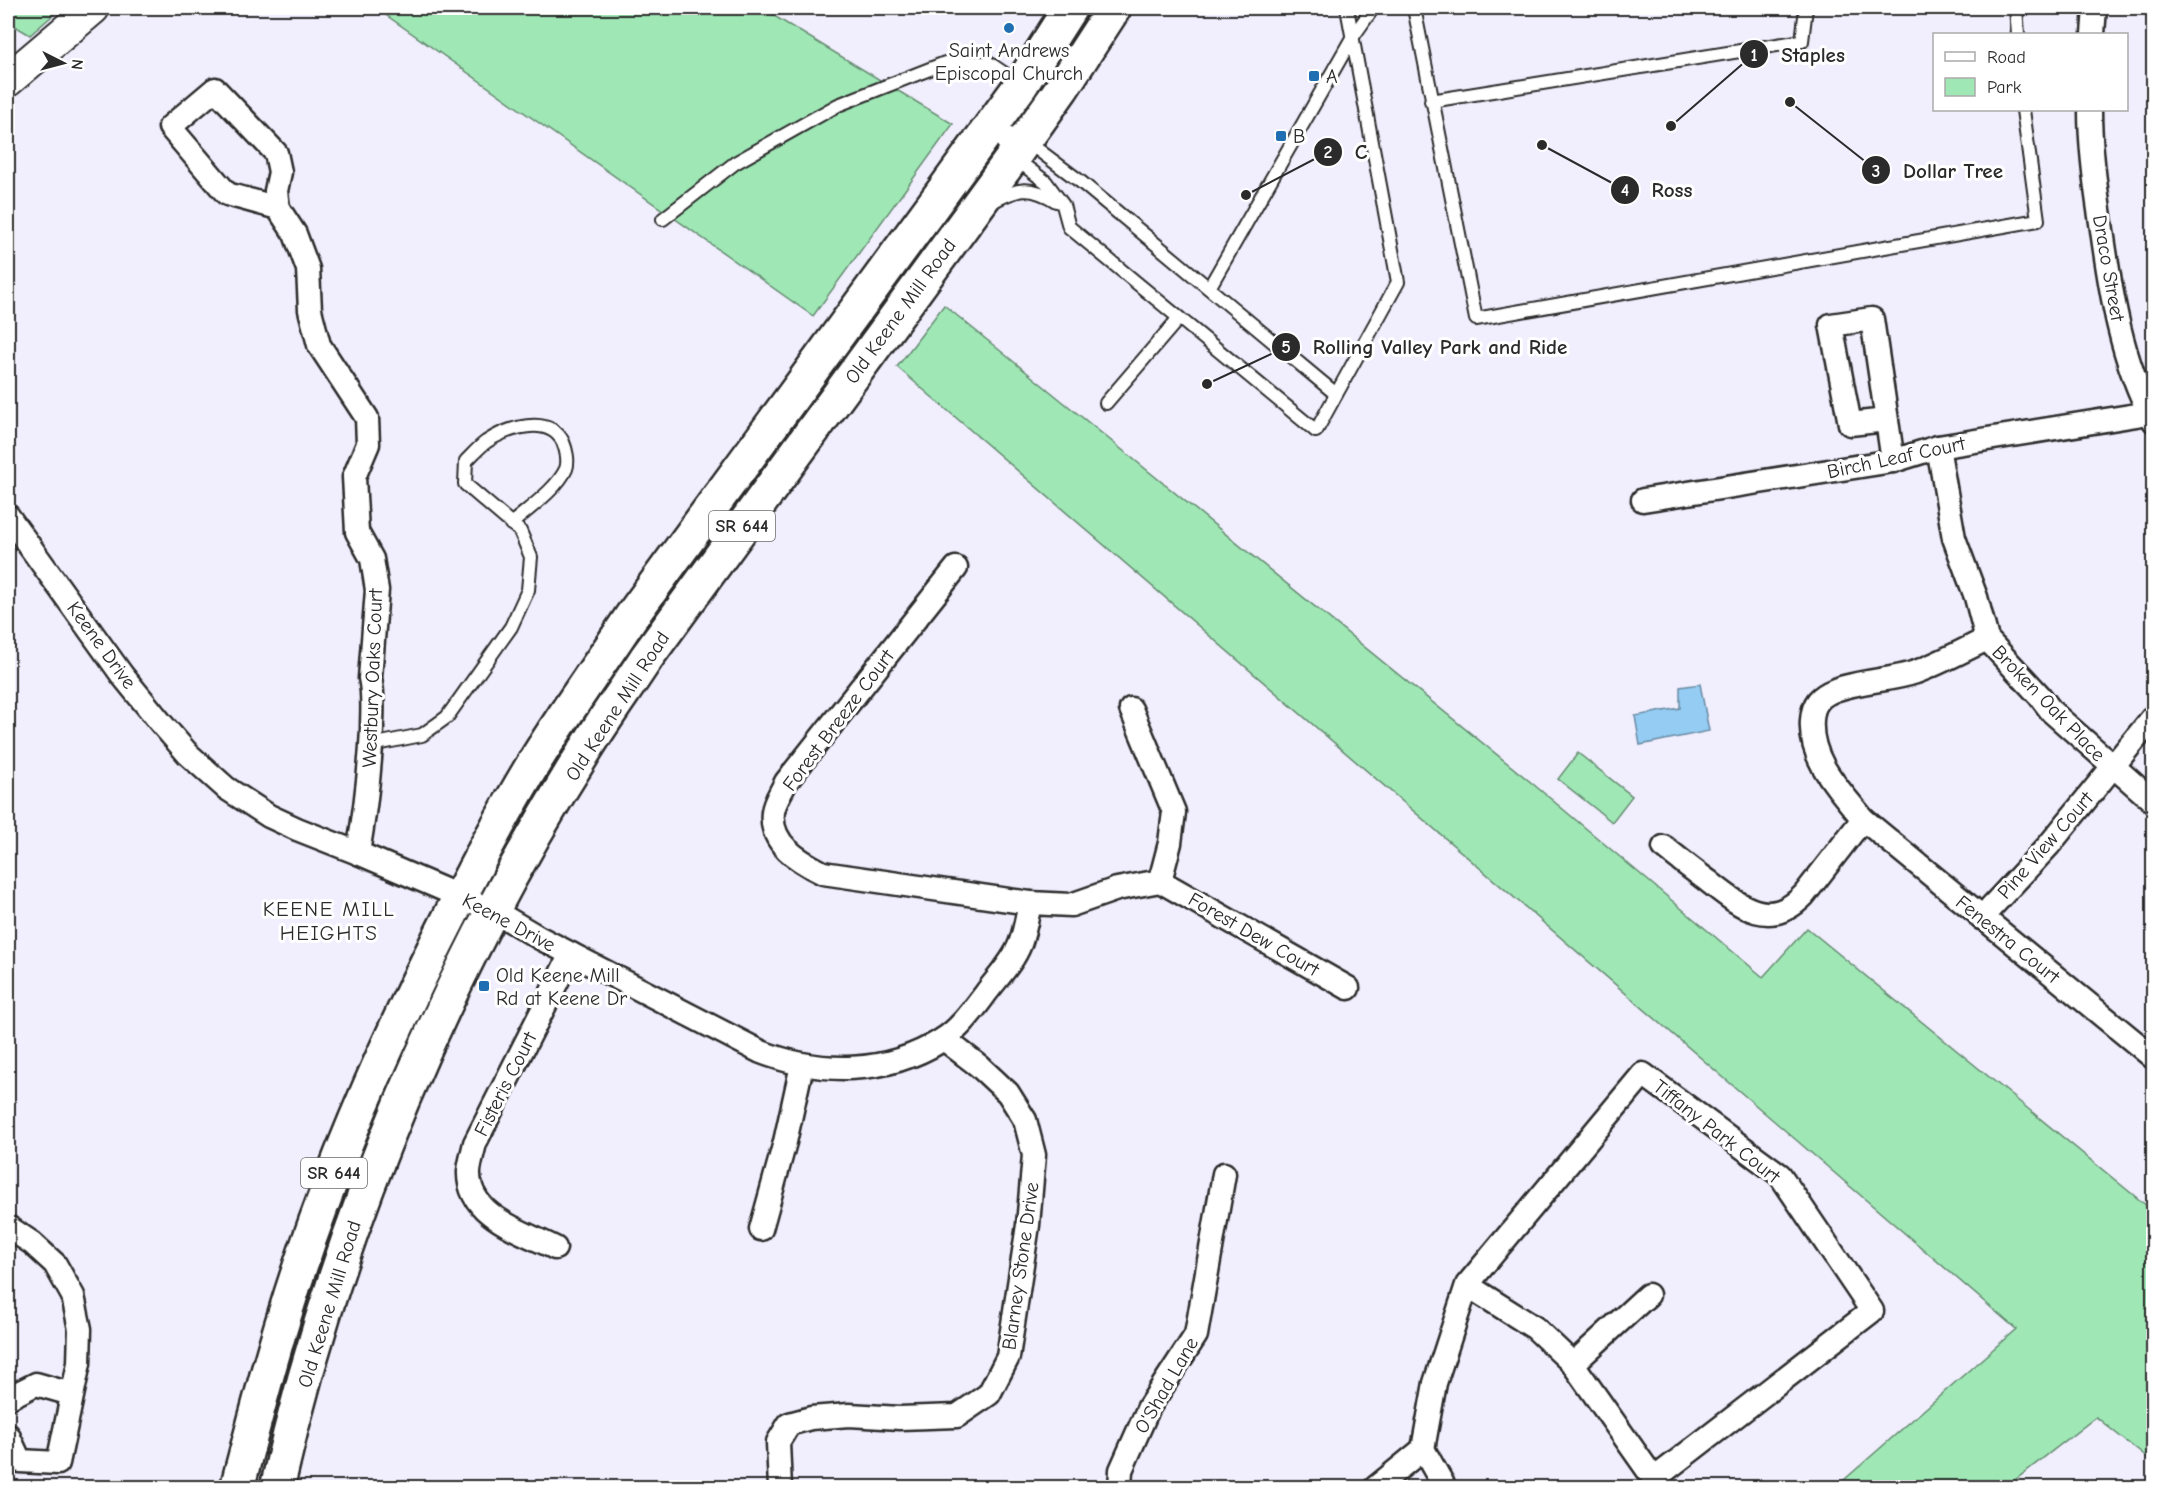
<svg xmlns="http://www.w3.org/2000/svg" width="2161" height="1495" font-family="'Comic Neue',sans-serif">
  <rect width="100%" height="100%" fill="#f1eefe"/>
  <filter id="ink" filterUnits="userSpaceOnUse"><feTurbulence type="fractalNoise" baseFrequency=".0167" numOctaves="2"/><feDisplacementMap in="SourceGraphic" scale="12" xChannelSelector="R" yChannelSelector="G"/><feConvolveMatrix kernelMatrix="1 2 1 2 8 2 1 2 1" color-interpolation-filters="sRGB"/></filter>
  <g filter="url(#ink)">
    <!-- green -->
    <g fill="#9fe8b6" stroke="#658a70" stroke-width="1.5">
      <polygon points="8,8 61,8 30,35 8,22"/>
      <polygon points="376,8 761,8 953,124 813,316"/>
      <polygon points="944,305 1533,784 1763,977 1807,928 2153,1211 2153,1463 2096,1417 2006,1487 1836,1487 2016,1329 897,367"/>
      <polygon points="1578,753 1632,796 1612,822 1558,779"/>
    </g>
    <!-- water -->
    <polygon fill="#94ccf3" stroke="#6a8ca3" stroke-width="1.5" points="1700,684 1709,731 1640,745 1635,716 1680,708 1680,687"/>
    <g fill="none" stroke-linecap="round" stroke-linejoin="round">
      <defs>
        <g id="lane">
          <polyline points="1414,8 1476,319 2038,220 2023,110"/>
          <polyline points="2016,8 2018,34"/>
          <polyline points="1431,101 1802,41 1806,8"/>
          <polyline points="991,127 1013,157 1046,182 1063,205 1069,227 1316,431 1398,282 1347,8"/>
          <polyline points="992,127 1025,140 1081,182 1336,394"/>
          <path d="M992,202C1017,188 1031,185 1056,201"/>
          <polyline points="663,219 735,163 838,105 945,63 989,63 1020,84"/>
          <polyline points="1209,288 1352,38 1373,8"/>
          <polyline points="1106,403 1179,318"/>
          <path d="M371,745L422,735L447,717L511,627L528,590L531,557L520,531L465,484L466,461C472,455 479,447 486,442C507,428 549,414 563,442C566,449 569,461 566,469C557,489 528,509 511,524"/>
        </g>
        <g id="street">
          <polyline points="2093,34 2095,8"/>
          <path d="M2090,110C2090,148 2095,185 2101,223C2110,289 2121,362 2154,421"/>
          <path d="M278,208L227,194L170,127L215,89L276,153L280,172L276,191L278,208L295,234L308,269L310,310L319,345L367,418L368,444L354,477L357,532L372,559L377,590L370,678C374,695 372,712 372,729C370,771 365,812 358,853"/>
          <polyline points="1887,420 1850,424 1831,325 1872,319 1893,461"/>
          <polyline points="1938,447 1954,538 1976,597 1987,639 2039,695 2052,712 2154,802"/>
          <polyline points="1643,500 1893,461 1938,447 2149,413"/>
          <path d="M8,516L122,675L161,723L188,754L226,788L269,816L297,829L358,853L494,911L538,937L761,1052C821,1075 886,1075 942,1040C960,1029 974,1009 986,993C998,977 1013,962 1020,944C1025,931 1027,917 1030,903L1071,905L1117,889L1160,881"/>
          <path d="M956,568L786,782C782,791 774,802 773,812C769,844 799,861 823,873L1030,903"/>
          <path d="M1987,639C1964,650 1940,663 1916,672C1890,681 1861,680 1835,690C1820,696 1813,703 1812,720C1809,760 1839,789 1863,819L2154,1058"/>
          <polyline points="1131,709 1174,812 1170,843 1160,881"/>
          <path d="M1664,847C1679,859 1693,870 1708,881C1740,906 1769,931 1804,895L1863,819"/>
          <polyline points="1160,881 1348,988"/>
          <polyline points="1981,918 2049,845 2154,716"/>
          <polyline points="8,1227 32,1243 55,1264 73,1296 80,1329 79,1363 58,1463 20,1461 8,1435"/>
          <polyline points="761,1229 785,1142 802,1065"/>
          <path d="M555,1248C522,1231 467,1216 469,1171C470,1162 473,1152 475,1143L571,954"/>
          <polyline points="1573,1364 1648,1295"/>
          <polyline points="8,1398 36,1384 71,1394"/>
          <polyline points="1423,1449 1435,1383 1467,1285 1643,1074 1780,1175 1872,1311 1654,1479 1573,1364 1535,1328 1467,1285"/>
          <polyline points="1423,1449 1445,1488"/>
          <polyline points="780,1488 778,1442 789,1424 811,1418 849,1415 900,1418 957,1416 989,1394 1008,1357 1028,1225 1034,1155 1025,1120 1008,1093 979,1066 944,1039"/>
          <polyline points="1120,1488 1121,1470 1149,1407 1196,1335 1224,1174"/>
          <polyline points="1375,1488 1423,1449"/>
        </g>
        <polyline id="secondary" points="8,80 93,8"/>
        <g id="primary">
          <path d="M237,1488C252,1431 266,1375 283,1320C322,1190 376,1065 436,944C466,884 497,824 532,766C563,715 598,667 631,617L1021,85L1070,8"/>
          <path d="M277,1488C336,1226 447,967 591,741C609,712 629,685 647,657L1013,157L1062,88L1114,8"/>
        </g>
      </defs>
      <!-- lane casing -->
      <use href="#lane" stroke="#2b2b2b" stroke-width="16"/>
      <!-- street casing -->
      <use href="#street" stroke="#2b2b2b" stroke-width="27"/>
      <!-- secondary casing -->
      <use href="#secondary" stroke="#2b2b2b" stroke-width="36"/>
      <!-- primary casing -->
      <use href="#primary" stroke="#2b2b2b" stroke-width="38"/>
      <!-- lane -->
      <use href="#lane" stroke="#fff" stroke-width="12"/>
      <!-- street -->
      <use href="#street" stroke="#fff" stroke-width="22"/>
      <!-- secondary -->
      <use href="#secondary" stroke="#fff" stroke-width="32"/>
      <!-- primary -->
      <use href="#primary" stroke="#fff" stroke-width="33"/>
    </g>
  </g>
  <!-- markers -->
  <g fill="#1f6fb2" stroke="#fff" stroke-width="2">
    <circle cx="1009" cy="28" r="6"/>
    <rect x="1308" y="70" width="12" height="12" rx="3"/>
    <rect x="1275" y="130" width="12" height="12" rx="3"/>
    <rect x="478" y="980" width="12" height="12" rx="3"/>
  </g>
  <g text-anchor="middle" stroke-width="6" stroke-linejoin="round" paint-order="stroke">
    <!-- shield labels -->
    <g fill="#fff" stroke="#6b6b6b" stroke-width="1.5">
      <rect x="709" y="511" width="66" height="30" rx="4.5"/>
      <rect x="301" y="1158" width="66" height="30" rx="4.5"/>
    </g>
    <g font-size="18" font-weight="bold" fill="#2b2b2b">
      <text x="742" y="532">SR 644</text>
      <text x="334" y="1179">SR 644</text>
    </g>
    <!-- poi labels -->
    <g font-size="20" fill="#2b2b2b" stroke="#fff" text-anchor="start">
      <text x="1009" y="57" text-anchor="middle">Saint Andrews<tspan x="1009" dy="23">Episcopal Church</tspan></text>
      <text x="1326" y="83">A</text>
      <text x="1293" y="143">B</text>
      <text x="496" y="982">Old Keene Mill<tspan x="496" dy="23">Rd at Keene Dr</tspan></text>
    </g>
    <!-- street labels -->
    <g font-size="20" fill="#2b2b2b" stroke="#fff">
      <text transform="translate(2109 268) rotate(80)" y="7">Draco Street</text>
      <text transform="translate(900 311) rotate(-54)" y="7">Old Keene Mill Road</text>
      <text transform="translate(1896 457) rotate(-12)" y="7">Birch Leaf Court</text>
      <text transform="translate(102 645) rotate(54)" y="7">Keene Drive</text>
      <text transform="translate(372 678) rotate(-88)" y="7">Westbury Oaks Court</text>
      <text transform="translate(2049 703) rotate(46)" y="7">Broken Oak Place</text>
      <text transform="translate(617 706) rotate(-57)" y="7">Old Keene Mill Road</text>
      <text transform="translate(838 720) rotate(-53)" y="7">Forest Breeze Court</text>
      <text transform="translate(2045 845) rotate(-49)" y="7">Pine View Court</text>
      <text transform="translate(509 922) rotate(28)" y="7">Keene Drive</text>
      <text transform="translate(1254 934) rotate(30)" y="7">Forest Dew Court</text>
      <text transform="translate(2008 939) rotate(39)" y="7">Fenestra Court</text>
      <text transform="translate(505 1084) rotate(-63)" y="7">Fisteris Court</text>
      <text transform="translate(1717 1131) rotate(38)" y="7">Tiffany Park Court</text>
      <text transform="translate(1020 1266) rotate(-82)" y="7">Blarney Stone Drive</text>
      <text transform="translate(329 1304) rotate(-73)" y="7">Old Keene Mill Road</text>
      <text transform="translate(1166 1385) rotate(-60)" y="7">O'Shad Lane</text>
    </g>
    <!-- neighbourhood labels -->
    <g font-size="21" letter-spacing="1.5" fill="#2b2b2b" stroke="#fff">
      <text x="329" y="916">KEENE MILL<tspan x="329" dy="24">HEIGHTS</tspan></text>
    </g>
  </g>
  <!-- callouts -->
  <path fill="none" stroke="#2b2b2b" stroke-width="2" d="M1671 126L1754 54M1246 195L1328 152M1790 102L1876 170M1542 145L1625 190M1207 384L1286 347"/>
  <g fill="#2b2b2b" stroke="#fff" stroke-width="2">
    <circle cx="1671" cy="126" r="6"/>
    <circle cx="1246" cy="195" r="6"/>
    <circle cx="1790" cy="102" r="6"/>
    <circle cx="1542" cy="145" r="6"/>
    <circle cx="1207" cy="384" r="6"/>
    <circle cx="1754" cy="54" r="15"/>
    <circle cx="1328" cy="152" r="15"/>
    <circle cx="1876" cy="170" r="15"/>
    <circle cx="1625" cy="190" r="15"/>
    <circle cx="1286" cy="347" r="15"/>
  </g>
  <g font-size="18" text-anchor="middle" font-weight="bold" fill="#fff">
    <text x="1754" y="61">1</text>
    <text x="1328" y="158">2</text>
    <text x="1876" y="177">3</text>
    <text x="1625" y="196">4</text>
    <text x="1286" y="353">5</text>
  </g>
  <g font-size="21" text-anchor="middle" font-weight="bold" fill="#2b2b2b" stroke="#fff" stroke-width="6" stroke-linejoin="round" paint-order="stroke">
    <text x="1813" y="62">Staples</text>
    <text x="1361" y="159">C</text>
    <text x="1953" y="178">Dollar Tree</text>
    <text x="1672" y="197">Ross</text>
    <text x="1440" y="354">Rolling Valley Park and Ride</text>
  </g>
  <!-- margin -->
  <rect width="2161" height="1495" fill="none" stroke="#fff" stroke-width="30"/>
  <rect x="15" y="15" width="2131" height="1465" fill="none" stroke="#2b2b2b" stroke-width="2" filter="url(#ink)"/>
  <!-- legend -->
  <rect x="1933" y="33" width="195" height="78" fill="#ffffff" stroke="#aaaaaa" stroke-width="1.5"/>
  <rect x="1945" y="52" width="30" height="9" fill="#ffffff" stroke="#aaaaaa" stroke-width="1.5"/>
  <text x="1987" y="63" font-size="18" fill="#2b2b2b">Road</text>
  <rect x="1945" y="78" width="30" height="18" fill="#9fe8b6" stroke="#aaaaaa" stroke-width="1.5"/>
  <text x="1987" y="93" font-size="18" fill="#2b2b2b">Park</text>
  <!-- north arrow -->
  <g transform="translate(63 63) rotate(96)" stroke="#ffffff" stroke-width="4.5" paint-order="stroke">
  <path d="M0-4.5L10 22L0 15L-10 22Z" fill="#2b2b2b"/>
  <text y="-9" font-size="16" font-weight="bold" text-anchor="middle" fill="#2b2b2b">N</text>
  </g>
</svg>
